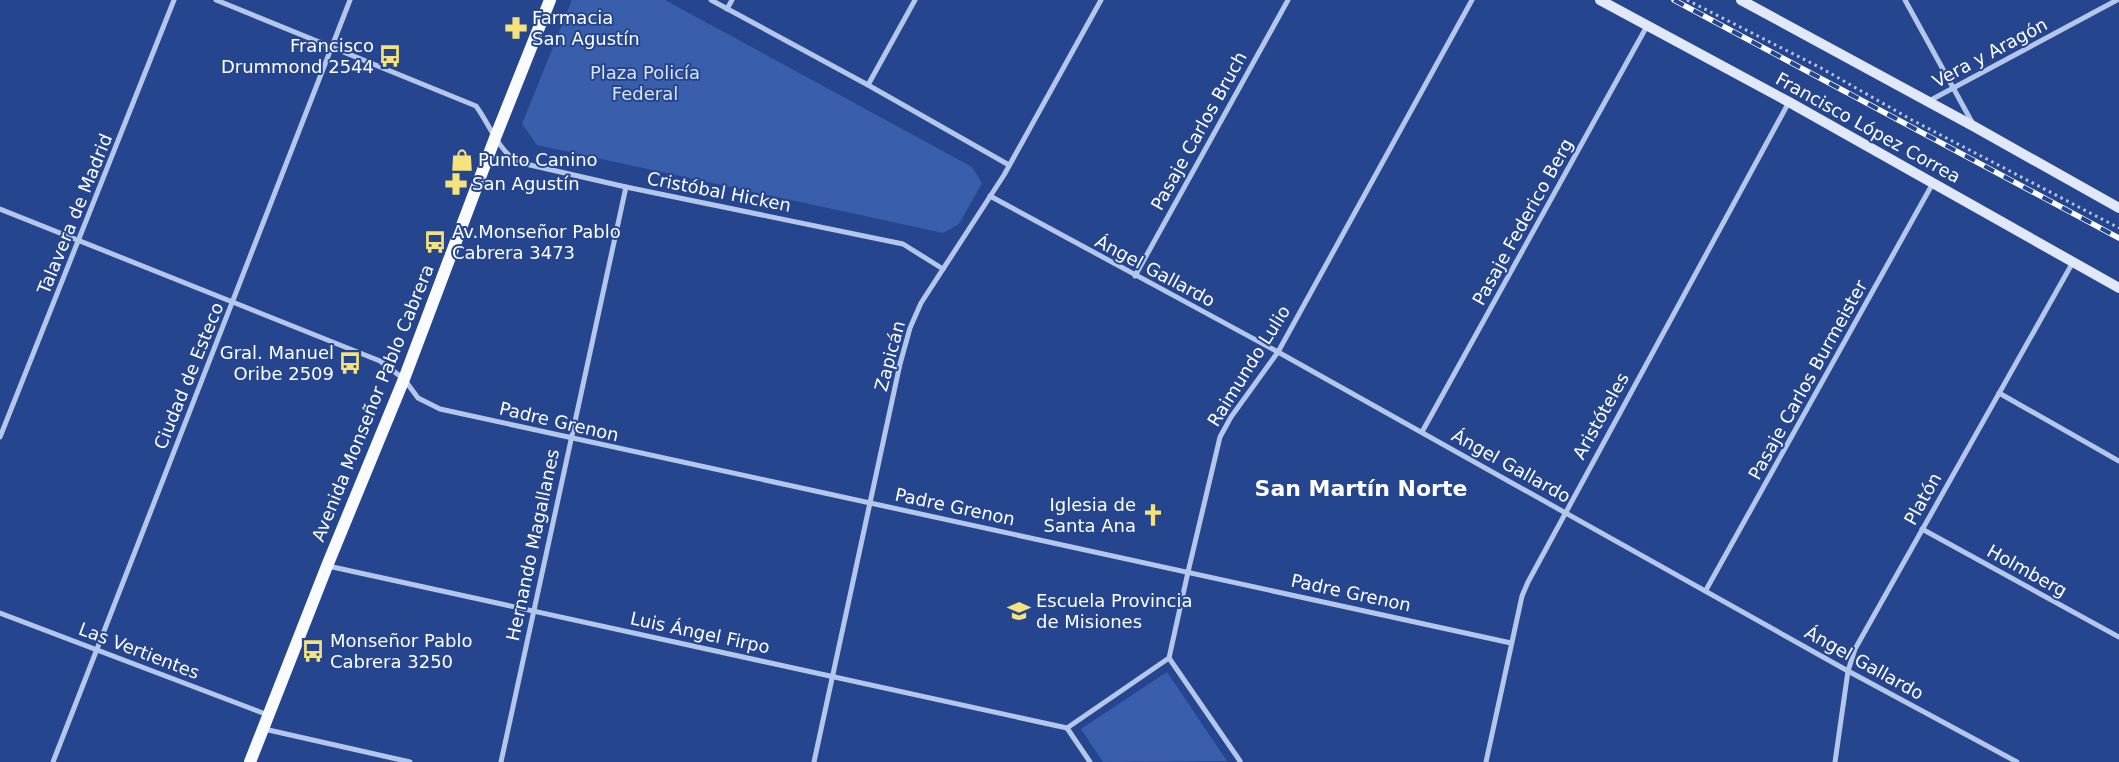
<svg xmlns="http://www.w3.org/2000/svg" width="2119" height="762" font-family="'DejaVu Sans',sans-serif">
  <rect width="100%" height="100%" fill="#25458f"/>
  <!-- green -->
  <g fill="#395eab">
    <polygon points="572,0 665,0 972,167 982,183 959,224 943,233 537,145 522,124"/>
    <polygon points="1167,672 1227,761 1103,762 1081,729"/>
  </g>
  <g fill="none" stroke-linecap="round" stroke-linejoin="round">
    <!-- path -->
    <polyline stroke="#b5c6eb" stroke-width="3" stroke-dasharray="2.5 4" stroke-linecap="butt" points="1687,0 1821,68 1912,120 2119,228"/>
    <!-- minor -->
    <g stroke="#b5c6eb" stroke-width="5">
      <path d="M216,0L476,106C490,125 497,148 517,162L626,187L903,244L943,269"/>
      <polyline points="711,0 868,85 1009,165"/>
      <polyline points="1905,0 1973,124"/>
      <polyline points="727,9 732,0"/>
      <polyline points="868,85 915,0"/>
      <polyline points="1929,101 2117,0"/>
      <polyline points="990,196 1278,352 1848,671 2017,762"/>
      <polyline points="0,209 380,361 404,379 418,398 440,409 1511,643"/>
      <polyline points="1135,276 1288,0"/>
      <polyline points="1999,393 2119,461"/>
      <polyline points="1422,432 1647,26"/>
      <polyline points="0,437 174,0"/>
      <polyline points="1922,529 2119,637"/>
      <path d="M328,566C574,622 821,672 1067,728L1090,762"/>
      <polyline points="1706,590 1933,183"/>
      <polyline points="0,613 268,715"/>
      <polyline points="1067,728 1169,658"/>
      <polyline points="264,729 410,762"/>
      <polyline points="1240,761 1169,658 1188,572 1220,437 1231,417 1278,352 1472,0"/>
      <polyline points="53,762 350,0"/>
      <polyline points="501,762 626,187"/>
      <polyline points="814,762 900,364 910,328 921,303 1004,175 1101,0"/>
      <polyline points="1486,762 1522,596 1528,582 1789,102"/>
      <polyline points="1835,762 1848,671 1855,649 2073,262"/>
    </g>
    <!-- secondary -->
    <g stroke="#e1e8f9" stroke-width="10">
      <polyline points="1600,0 1789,102 2119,288"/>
      <polyline points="1741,0 1975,127 2119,208"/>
    </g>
    <!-- primary -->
    <polyline stroke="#fafbff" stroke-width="12" points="250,762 327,566 404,379 495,138 550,0"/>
    <defs>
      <polyline id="rail" points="1674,0 2119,238"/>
    </defs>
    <!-- rail casing -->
    <use href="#rail" stroke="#fff" stroke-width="5.5"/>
    <!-- rail -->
    <use href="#rail" stroke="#25458f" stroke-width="4" stroke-dasharray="11" stroke-linecap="butt"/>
  </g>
  <!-- icons -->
  <defs>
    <symbol id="pharmacy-bare" viewBox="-9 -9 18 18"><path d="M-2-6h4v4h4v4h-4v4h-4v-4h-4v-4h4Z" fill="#f5e27a" stroke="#25458f" stroke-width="2.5" paint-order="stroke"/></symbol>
    <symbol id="bus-bare" viewBox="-9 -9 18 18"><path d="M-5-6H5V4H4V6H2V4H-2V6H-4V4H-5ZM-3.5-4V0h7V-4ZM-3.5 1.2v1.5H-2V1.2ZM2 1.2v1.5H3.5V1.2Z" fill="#f5e27a" stroke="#25458f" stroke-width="2.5" paint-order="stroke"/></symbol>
    <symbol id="shop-bare" viewBox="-9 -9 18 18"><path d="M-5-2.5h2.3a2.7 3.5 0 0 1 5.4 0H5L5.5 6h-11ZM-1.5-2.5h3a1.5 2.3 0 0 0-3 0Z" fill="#f5e27a" stroke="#25458f" stroke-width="2.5" paint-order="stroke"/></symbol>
    <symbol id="church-bare" viewBox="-9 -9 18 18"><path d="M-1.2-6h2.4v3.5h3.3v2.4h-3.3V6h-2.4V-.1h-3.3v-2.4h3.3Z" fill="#f5e27a" stroke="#25458f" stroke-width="2.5" paint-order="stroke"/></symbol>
    <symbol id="school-bare" viewBox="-9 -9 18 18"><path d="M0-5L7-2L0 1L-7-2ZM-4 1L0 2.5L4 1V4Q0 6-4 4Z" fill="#f5e27a" stroke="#25458f" stroke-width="2.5" paint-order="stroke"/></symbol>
  </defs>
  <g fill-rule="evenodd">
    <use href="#pharmacy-bare" x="500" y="12" width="32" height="32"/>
    <use href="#bus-bare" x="374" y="40" width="32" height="32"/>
    <use href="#shop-bare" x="446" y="144" width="32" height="32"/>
    <use href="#pharmacy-bare" x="440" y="168" width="32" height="32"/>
    <use href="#bus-bare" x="419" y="226" width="32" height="32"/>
    <use href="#bus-bare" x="334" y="347" width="32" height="32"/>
    <use href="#church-bare" x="1137" y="499" width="32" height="32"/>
    <use href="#school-bare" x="1003" y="595" width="32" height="32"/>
    <use href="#bus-bare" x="297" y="635" width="32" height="32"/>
  </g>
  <g text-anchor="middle" stroke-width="4" stroke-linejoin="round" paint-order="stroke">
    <!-- poi labels -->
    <g font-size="18" fill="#fff" stroke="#25458f" text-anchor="start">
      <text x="532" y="24">Farmacia<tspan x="532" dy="21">San Agustín</tspan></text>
      <text x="374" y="52" text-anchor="end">Francisco<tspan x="374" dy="21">Drummond 2544</tspan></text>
      <text x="478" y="166">Punto Canino</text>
      <text x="472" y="190">San Agustín</text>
      <text x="452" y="238">Av.Monseñor Pablo<tspan x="452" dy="21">Cabrera 3473</tspan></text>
      <text x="334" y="359" text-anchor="end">Gral. Manuel<tspan x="334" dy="21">Oribe 2509</tspan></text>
      <text x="1136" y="511" text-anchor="end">Iglesia de<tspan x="1136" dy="21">Santa Ana</tspan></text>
      <text x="1036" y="607">Escuela Provincia<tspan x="1036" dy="21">de Misiones</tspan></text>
      <text x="330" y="647">Monseñor Pablo<tspan x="330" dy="21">Cabrera 3250</tspan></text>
    </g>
    <!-- street labels -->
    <g font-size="18" fill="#fff" stroke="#25458f">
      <text transform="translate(1990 53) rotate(-28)" y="6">Vera y Aragón</text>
      <text transform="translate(1868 128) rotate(29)" y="6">Francisco López Correa</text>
      <text transform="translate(1199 131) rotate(-61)" y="6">Pasaje Carlos Bruch</text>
      <text transform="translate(719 192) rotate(11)" y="6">Cristóbal Hicken</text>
      <text transform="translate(75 214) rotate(-68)" y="6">Talavera de Madrid</text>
      <text transform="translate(1523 222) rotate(-61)" y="6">Pasaje Federico Berg</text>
      <text transform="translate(1155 271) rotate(28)" y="6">Ángel Gallardo</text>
      <text transform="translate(890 356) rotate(-75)" y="6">Zapicán</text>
      <text transform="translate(1249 366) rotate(-58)" y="6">Raimundo Lulio</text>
      <text transform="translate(189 376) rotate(-68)" y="6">Ciudad de Esteco</text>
      <text transform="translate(1808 380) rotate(-61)" y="6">Pasaje Carlos Burmeister</text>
      <text transform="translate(373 403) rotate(-68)" y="6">Avenida Monseñor Pablo Cabrera</text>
      <text transform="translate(1601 416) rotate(-61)" y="6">Aristóteles</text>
      <text transform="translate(559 422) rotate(13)" y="6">Padre Grenon</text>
      <text transform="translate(1511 466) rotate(29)" y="6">Ángel Gallardo</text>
      <text transform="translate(1923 499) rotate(-61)" y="6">Platón</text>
      <text transform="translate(955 507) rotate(12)" y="6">Padre Grenon</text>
      <text transform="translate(533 545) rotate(-78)" y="6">Hernando Magallanes</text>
      <text transform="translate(2027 571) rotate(29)" y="6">Holmberg</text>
      <text transform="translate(1351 593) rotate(12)" y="6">Padre Grenon</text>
      <text transform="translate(700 633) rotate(12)" y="6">Luis Ángel Firpo</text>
      <text transform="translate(139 651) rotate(21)" y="6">Las Vertientes</text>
      <text transform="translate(1864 663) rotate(29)" y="6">Ángel Gallardo</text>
    </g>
    <!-- park labels -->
    <g font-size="18" fill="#dae4f8" stroke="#25458f">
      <text x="645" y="79">Plaza Policía<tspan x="645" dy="21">Federal</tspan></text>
    </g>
    <!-- district labels -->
    <g font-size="22" font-weight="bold" fill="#fff" stroke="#25458f">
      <text x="1361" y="496">San Martín Norte</text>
    </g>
  </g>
</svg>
